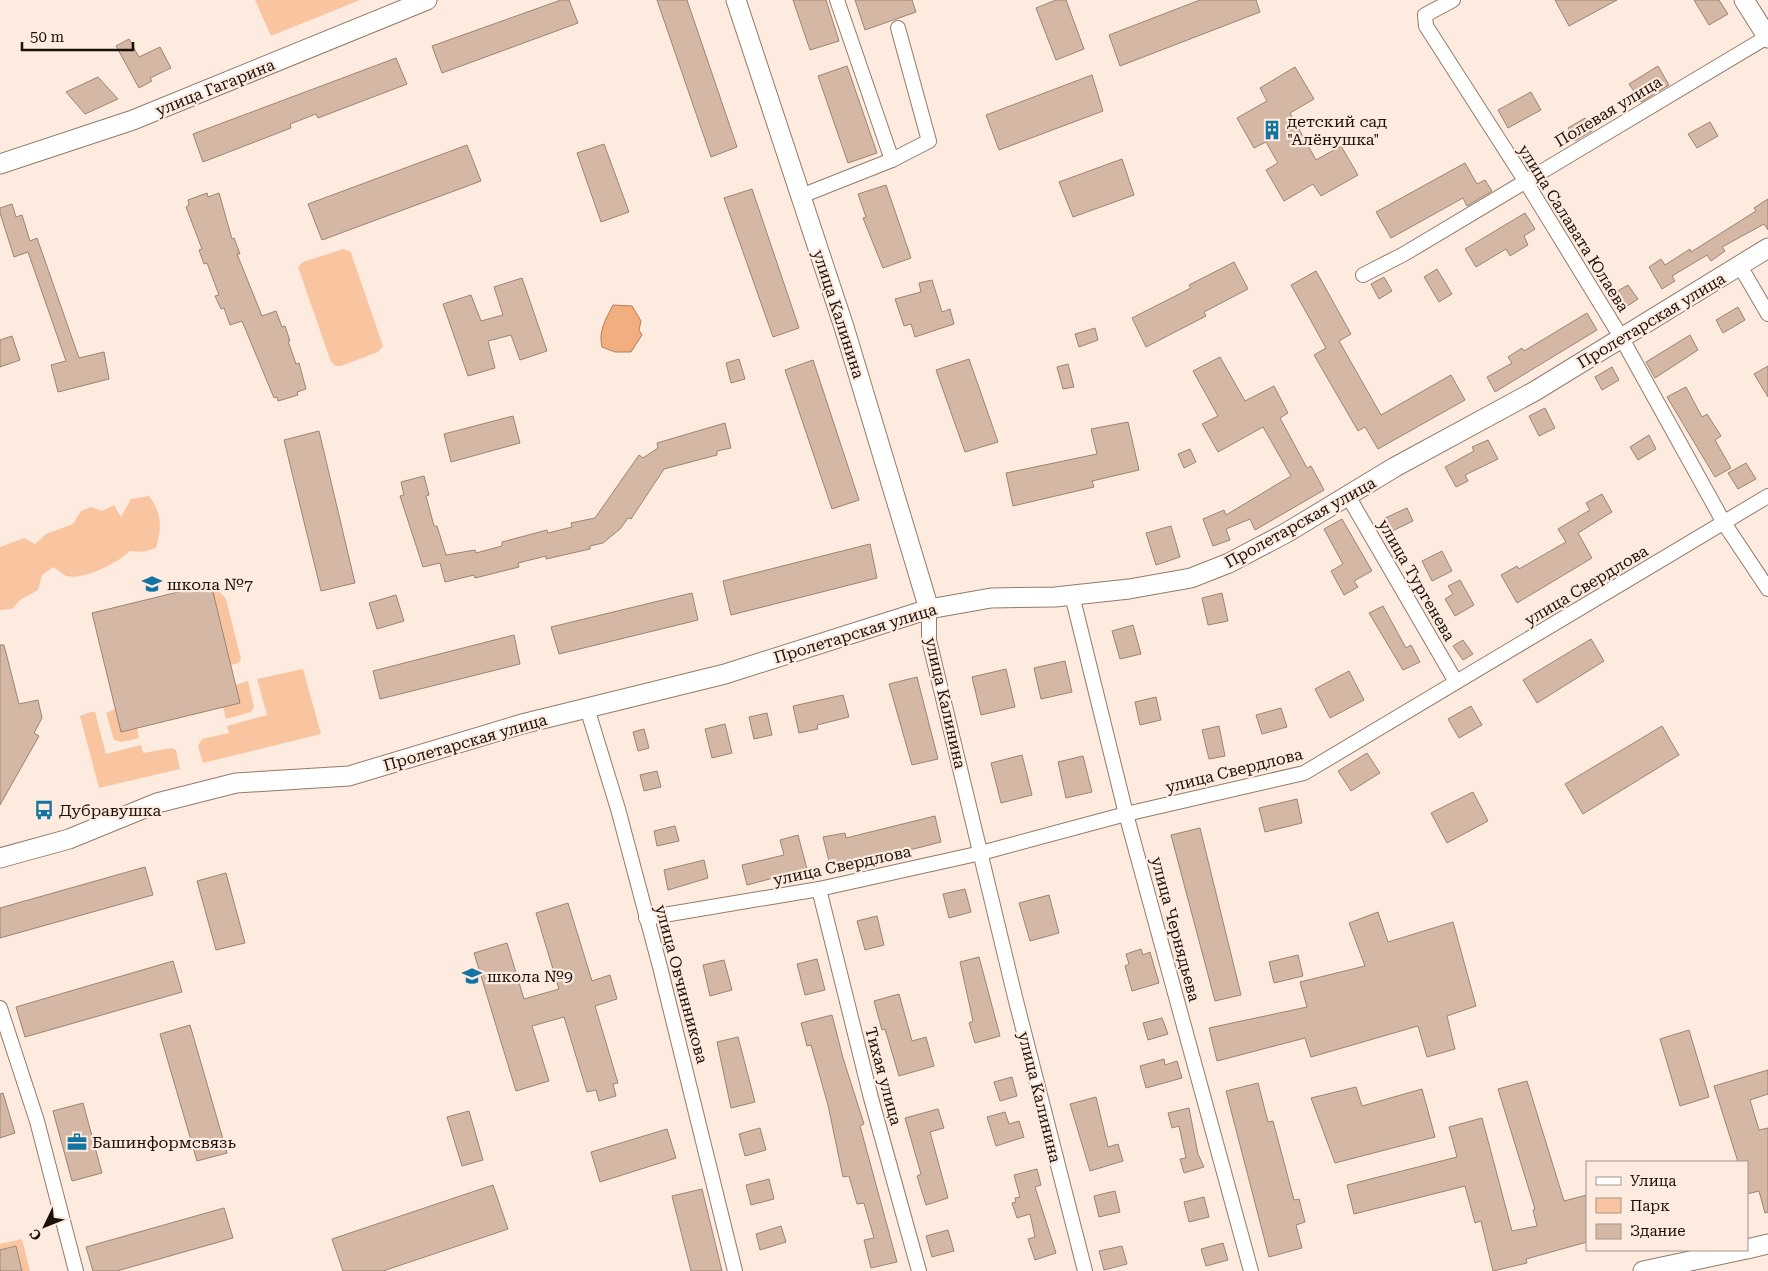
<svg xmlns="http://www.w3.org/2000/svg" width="1768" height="1271" font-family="'Roboto Serif',serif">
  <rect width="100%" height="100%" fill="#fdebdf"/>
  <!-- green -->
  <g fill="#f9c5a1">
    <polygon points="255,0 360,0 271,36"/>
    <polygon points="343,249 351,252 352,256 383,346 378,352 341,366 336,366 331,362 298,267 303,262"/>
    <path d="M149,496C162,513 162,528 156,548L143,552L130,551C119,562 83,581 66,576C62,574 57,569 53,567L42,575L38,590L20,600L12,609L0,610V547L24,538L35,544L46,534L73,524L81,511L91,507L102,511L114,505L121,517L131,499Z"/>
    <polygon points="213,592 220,592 226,599 241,659 239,663 231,665"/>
    <polygon points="303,669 321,734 203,763 198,746 202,739 229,733 227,726 267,715 257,679"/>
    <polygon points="248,681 254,707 251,712 226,719 223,707 235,685"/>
    <polygon points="115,709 121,731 137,728 139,738 122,742 114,740 106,713"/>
    <polygon points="91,712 95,712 106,754 141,745 143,753 172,748 176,750 180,769 99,788 80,716"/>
    <polygon points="22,1239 30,1271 22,1271 16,1246 0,1250 0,1244"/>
  </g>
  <!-- water -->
  <path fill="#f2ae7e" stroke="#b17f5b" d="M613,305L632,306L641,321L639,330L642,335L631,352H615L602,347C598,331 606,319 613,305Z"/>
  <!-- building -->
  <g fill="#d4b8a5" stroke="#9d8371">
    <polygon points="561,0 569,0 578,23 442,73 432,46"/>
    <polygon points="657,0 687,0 737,147 711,157"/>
    <polygon points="793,0 826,0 839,41 810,50"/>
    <polygon points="855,0 912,0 916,12 865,30"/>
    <polygon points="1056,0 1066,0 1084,49 1056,60 1036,8"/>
    <polygon points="1200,0 1256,0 1260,12 1120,66 1109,35"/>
    <polygon points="1555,0 1617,0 1569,26"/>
    <polygon points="1694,0 1719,0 1728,14 1709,25"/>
    <polygon points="129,39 139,57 160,47 171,68 150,78 152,81 139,88 116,46"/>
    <polygon points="396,58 407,84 318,118 316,114 290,124 291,128 203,162 193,134"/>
    <polygon points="847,66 877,153 848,163 818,76"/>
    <polygon points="1658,66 1669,85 1641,102 1629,84"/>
    <polygon points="1295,67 1314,99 1290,113 1316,160 1341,146 1358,175 1321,196 1313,184 1284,201 1266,170 1278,163 1266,142 1254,148 1237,118 1267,101 1260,88"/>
    <polygon points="1092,75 1103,111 999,150 986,115"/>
    <polygon points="98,77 118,99 85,114 66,92"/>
    <polygon points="1531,92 1541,110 1508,128 1498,110"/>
    <polygon points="1585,118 1592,131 1575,141 1568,128"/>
    <polygon points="1710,122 1718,136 1697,148 1688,134"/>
    <polygon points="604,144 629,212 601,222 577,153"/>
    <polygon points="467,145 481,181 322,240 308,204"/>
    <polygon points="1122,159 1134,195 1073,217 1059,182"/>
    <polygon points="1465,163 1477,184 1485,180 1492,191 1467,206 1463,198 1391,238 1376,212"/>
    <polygon points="886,185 911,258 883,268 863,218 866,217 858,194"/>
    <polygon points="752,189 799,328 773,337 724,198"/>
    <polygon points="207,193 208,197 219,193 232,239 234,238 240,254 237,254 262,316 276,311 282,327 285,326 290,341 288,341 296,364 299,363 306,389 297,392 298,395 278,401 277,397 274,398 242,321 230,325 224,308 221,309 215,296 219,295 207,263 204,264 199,250 202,249 186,207 189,205 188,200"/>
    <polygon points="1768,199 1768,230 1764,224 1722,247 1725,251 1711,261 1707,255 1672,276 1675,281 1662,289 1649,267 1661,259 1665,265 1690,249 1691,252 1756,211 1754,208"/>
    <polygon points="12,204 16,217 22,215 30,241 37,238 79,358 104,352 109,379 58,392 51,365 66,361 28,252 14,257 0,213 0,208"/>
    <polygon points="1525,213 1535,229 1524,236 1528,245 1510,256 1506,249 1476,267 1465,249"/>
    <polygon points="1234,262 1248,289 1204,312 1206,316 1146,347 1132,318 1191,288 1189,285"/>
    <polygon points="1437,269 1452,294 1439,302 1424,277"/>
    <polygon points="1316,271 1351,334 1339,341 1381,415 1451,375 1465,400 1378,449 1365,427 1358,431 1314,355 1326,348 1291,285"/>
    <polygon points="1384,277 1392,291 1379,299 1371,284"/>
    <polygon points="522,278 547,351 520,360 511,335 488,341 495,368 468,376 443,304 471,295 481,321 503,315 494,287"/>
    <polygon points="932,280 942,312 950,309 954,324 915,337 911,324 904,326 895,299 921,292 919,283"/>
    <polygon points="1628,285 1638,299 1626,307 1616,292"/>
    <polygon points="1738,307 1745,320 1723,333 1716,320"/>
    <polygon points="1587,313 1597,330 1495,392 1487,377 1512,363 1508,357 1522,348 1524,351"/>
    <polygon points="1095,328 1098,340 1079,347 1075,334"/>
    <polygon points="1690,335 1698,350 1655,378 1646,362"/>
    <polygon points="12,336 20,360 0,367 0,340"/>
    <polygon points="1220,357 1245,401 1274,386 1288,413 1280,418 1307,468 1311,466 1324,490 1255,530 1250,519 1226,529 1230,540 1213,546 1203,519 1224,510 1226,515 1291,476 1263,427 1218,452 1202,424 1218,416 1193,371"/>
    <polygon points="739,359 745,379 731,383 726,363"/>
    <polygon points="969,359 998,442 965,452 936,370"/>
    <polygon points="813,360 859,500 832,509 785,370"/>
    <polygon points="1068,364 1074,387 1063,389 1057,367"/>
    <polygon points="1768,366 1768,397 1754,374"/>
    <polygon points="1612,367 1619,380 1602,390 1595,377"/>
    <polygon points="1686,387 1702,417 1707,414 1721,436 1715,440 1731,468 1715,477 1667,397"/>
    <polygon points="1545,408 1555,428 1539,436 1529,416"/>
    <polygon points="513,416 520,443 451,462 444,434"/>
    <polygon points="1128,422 1139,470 1092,481 1094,487 1013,506 1006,473 1097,454 1091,429"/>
    <polygon points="725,423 731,448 717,451 717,455 664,469 631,519 628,518 620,529 603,543 590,546 590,549 546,559 546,556 518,563 519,567 475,578 474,575 445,582 440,563 423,567 400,496 404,495 401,482 424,476 429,495 426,496 434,526 437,526 446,555 475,550 476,553 502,546 502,542 547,530 548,533 572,527 571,523 595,518 639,455 643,458 658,448 657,443"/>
    <polygon points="319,431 355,583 321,591 284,440"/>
    <polygon points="1649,435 1656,449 1638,460 1630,447"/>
    <polygon points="1488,440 1498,459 1465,475 1468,481 1456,487 1445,467 1474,451 1472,447"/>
    <polygon points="1190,449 1196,462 1184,468 1178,454"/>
    <polygon points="1746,463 1756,479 1738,489 1728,473"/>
    <polygon points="1602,494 1612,512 1578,533 1592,558 1517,603 1501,575 1517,566 1519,569 1566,542 1558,529 1590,510 1586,503"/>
    <polygon points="1407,508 1413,521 1390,532 1383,519"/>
    <polygon points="1342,519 1372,571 1354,581 1358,587 1344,595 1331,571 1343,564 1324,529"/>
    <polygon points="1171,526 1180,557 1156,565 1146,533"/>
    <polygon points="870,544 877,578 731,615 723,581"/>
    <polygon points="1442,551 1452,571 1432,581 1422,561"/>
    <polygon points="1460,580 1474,605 1455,616 1445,599 1453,594 1448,586"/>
    <polygon points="211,584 240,703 121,732 92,613"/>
    <polygon points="692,593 698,620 559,654 551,627"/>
    <polygon points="1222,593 1228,621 1208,625 1202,598"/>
    <polygon points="396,595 404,621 377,629 369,603"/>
    <polygon points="1383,606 1406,648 1411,645 1420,662 1403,670 1369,613"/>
    <polygon points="1133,625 1141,654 1120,659 1112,631"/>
    <polygon points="514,635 520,664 380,699 373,671"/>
    <polygon points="1591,639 1604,661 1537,703 1523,680"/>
    <polygon points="1463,640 1473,654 1463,660 1453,646"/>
    <polygon points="0,645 4,645 19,704 38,700 42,718 34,733 39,736 0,805"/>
    <polygon points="1065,661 1072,692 1041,699 1034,668"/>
    <polygon points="1006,669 1015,707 981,715 972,677"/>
    <polygon points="1349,671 1364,700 1330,718 1315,689"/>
    <polygon points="917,677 938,759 912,765 889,684"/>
    <polygon points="843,695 849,717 817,725 818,729 799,733 793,706"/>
    <polygon points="1156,697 1161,720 1140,725 1135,702"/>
    <polygon points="1471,706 1482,725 1459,738 1448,719"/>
    <polygon points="1281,708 1287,727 1262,734 1256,715"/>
    <polygon points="767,713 772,735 754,739 749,717"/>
    <polygon points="725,724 732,753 712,758 705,729"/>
    <polygon points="1219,726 1225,756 1209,759 1202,730"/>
    <polygon points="1662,726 1679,755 1583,814 1565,784"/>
    <polygon points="644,729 649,748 638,751 633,732"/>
    <polygon points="1367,753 1380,773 1351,791 1338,771"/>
    <polygon points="1022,755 1032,795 1001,803 991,763"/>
    <polygon points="1083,756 1092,792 1066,798 1058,762"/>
    <polygon points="657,771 661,787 644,791 640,775"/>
    <polygon points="1473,792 1488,821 1447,843 1431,813"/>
    <polygon points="1297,799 1302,823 1265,832 1259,808"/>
    <polygon points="935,816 941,842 870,860 869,857 830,865 823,837 845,833 846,838"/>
    <polygon points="675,826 679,841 657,846 654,831"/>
    <polygon points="1200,828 1241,995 1215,1001 1171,835"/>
    <polygon points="798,835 807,869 747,885 742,865 784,855 780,840"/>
    <polygon points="704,860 708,878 668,890 664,870"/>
    <polygon points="145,867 153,895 0,938 0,908"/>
    <polygon points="226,873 245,943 216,950 197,881"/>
    <polygon points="965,889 971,912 949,918 943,894"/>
    <polygon points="1049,895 1059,933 1030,941 1019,903"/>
    <polygon points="568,903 592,981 610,975 617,999 595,1006 618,1083 613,1084 616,1096 599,1101 596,1090 587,1092 564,1017 532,1026 549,1081 516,1091 474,953 507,943 524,999 559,989 536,913"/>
    <polygon points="1378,912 1388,942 1453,922 1476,1006 1447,1016 1455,1049 1427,1057 1418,1026 1311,1057 1305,1038 1217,1061 1209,1028 1307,1007 1300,982 1365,966 1349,923"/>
    <polygon points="877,916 884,945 865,950 857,921"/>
    <polygon points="1141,949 1143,955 1150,952 1159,983 1132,991 1125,966 1129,964 1126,954"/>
    <polygon points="1298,955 1303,976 1274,983 1269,962"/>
    <polygon points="979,957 1000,1036 975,1043 969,1023 973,1021 960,962"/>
    <polygon points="817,959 825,990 805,995 797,964"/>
    <polygon points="724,960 732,990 710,996 703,965"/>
    <polygon points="173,961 182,992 25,1037 16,1007"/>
    <polygon points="899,994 912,1041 926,1037 934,1066 899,1076 885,1029 882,1030 874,1001"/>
    <polygon points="832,1015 843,1058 864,1124 860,1126 897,1262 871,1268 864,1240 874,1238 864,1203 857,1204 849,1176 843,1177 828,1105 811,1045 807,1046 801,1023"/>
    <polygon points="1162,1018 1168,1034 1148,1040 1143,1023"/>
    <polygon points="190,1025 227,1153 197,1161 160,1034"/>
    <polygon points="1689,1030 1709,1097 1680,1106 1660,1039"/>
    <polygon points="738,1037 755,1102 731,1108 717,1042"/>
    <polygon points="1164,1059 1165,1065 1177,1061 1182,1078 1146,1088 1140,1066"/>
    <polygon points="1768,1070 1768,1094 1750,1100 1759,1130 1768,1128 1768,1212 1765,1213 1759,1191 1747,1194 1747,1162 1738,1162 1714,1086"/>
    <polygon points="1012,1077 1017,1096 1000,1101 994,1082"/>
    <polygon points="1527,1081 1564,1201 1587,1195 1587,1242 1526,1259 1527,1263 1493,1271 1481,1221 1475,1223 1465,1186 1354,1214 1347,1185 1457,1157 1449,1127 1482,1118 1512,1231 1537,1226 1533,1210 1535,1209 1498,1089"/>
    <polygon points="1258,1083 1268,1122 1273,1121 1294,1200 1299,1199 1305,1222 1296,1225 1302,1248 1269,1257 1226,1091"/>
    <polygon points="1356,1087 1362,1106 1422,1089 1435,1137 1335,1163 1311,1098"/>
    <polygon points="3,1093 15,1133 0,1138 0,1094"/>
    <polygon points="1096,1097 1108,1147 1118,1144 1123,1161 1090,1171 1070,1104"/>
    <polygon points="83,1103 102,1173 72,1181 53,1111"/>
    <polygon points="1189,1108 1198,1154 1204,1167 1184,1173 1180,1159 1186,1158 1179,1126 1172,1128 1168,1113"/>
    <polygon points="938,1109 944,1128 930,1132 948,1198 926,1205 917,1176 921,1174 905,1118"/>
    <polygon points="469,1111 483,1160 462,1166 447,1117"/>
    <polygon points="1005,1112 1009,1124 1019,1121 1024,1137 996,1146 987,1117"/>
    <polygon points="760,1128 766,1150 745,1156 739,1134"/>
    <polygon points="667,1129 676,1158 600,1182 591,1152"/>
    <polygon points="1037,1169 1041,1185 1035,1187 1056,1253 1035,1260 1028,1239 1035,1237 1030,1214 1017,1218 1012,1203 1016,1202 1015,1198 1020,1197 1014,1175"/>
    <polygon points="769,1179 774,1199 751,1205 746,1185"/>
    <polygon points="493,1185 508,1229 383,1271 343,1271 332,1239"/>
    <polygon points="702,1189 722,1271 691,1271 672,1196"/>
    <polygon points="1115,1191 1120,1212 1099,1217 1094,1196"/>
    <polygon points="1204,1197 1209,1217 1189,1222 1184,1202"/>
    <polygon points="224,1208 233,1238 117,1271 93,1271 86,1247"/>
    <polygon points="781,1226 786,1242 760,1250 756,1234"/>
    <polygon points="948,1230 954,1251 932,1257 926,1236"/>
    <polygon points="1223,1243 1228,1260 1206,1266 1201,1249"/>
    <polygon points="16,1246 22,1271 0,1271 0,1250"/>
    <polygon points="1122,1246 1127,1264 1104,1270 1099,1251"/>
  </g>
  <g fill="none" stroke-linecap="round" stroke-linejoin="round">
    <defs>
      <g id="street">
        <polyline points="1453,0 1425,15 1426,26 1526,182 1621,337 1724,523 1768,589"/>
        <polyline points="892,160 929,141 898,28"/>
        <polyline points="801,196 892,160 837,0"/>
        <polyline points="1740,266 1768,314"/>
        <polyline points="1363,275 1404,254 1767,37"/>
        <polyline points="1348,496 1456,682"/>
        <polyline points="1072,595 1126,814 1251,1271"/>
        <polyline points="929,609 929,640 1015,997 1085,1271"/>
        <polyline points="587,708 618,809 660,967 735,1271"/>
        <polyline points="819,889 871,1098 919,1271"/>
        <polyline points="646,918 819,889 981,853 1126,814 1304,773 1768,496"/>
        <polyline points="0,1008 37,1121 76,1271"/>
      </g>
      <g id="secondary">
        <polyline points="736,0 844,327 929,609"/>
        <polyline points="1744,0 1768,38"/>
        <polyline points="0,164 133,120 427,0"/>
        <polyline points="0,858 69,839 157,803 236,783 349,776 522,724 725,674 929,609 991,598 1055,597 1129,589 1191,578 1229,563 1286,533 1395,467 1535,391 1768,248"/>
        <polyline points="1747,1249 1768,1244"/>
        <polyline points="1643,1271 1742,1250"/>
      </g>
    </defs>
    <!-- street casing -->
    <use href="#street" stroke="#947a68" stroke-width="16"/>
    <!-- secondary casing -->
    <use href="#secondary" stroke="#947a68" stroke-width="21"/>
    <!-- street -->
    <use href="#street" stroke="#fff" stroke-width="14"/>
    <!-- secondary -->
    <use href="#secondary" stroke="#fff" stroke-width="19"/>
  </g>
  <!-- icons -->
  <defs>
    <symbol id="building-bare" viewBox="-9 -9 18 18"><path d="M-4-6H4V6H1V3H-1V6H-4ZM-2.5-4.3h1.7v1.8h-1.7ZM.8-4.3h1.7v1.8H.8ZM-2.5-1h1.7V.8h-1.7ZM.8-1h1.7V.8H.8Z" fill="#1474a1" stroke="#fdebdf" stroke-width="2.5" paint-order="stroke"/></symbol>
    <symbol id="school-bare" viewBox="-9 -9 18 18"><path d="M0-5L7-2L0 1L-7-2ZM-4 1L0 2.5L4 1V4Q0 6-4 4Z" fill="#1474a1" stroke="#fdebdf" stroke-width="2.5" paint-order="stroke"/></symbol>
    <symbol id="bus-bare" viewBox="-9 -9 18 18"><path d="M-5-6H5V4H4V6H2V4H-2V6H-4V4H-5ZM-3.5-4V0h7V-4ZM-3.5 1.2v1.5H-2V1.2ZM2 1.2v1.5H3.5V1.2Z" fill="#1474a1" stroke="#fdebdf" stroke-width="2.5" paint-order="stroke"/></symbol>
    <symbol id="office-bare" viewBox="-9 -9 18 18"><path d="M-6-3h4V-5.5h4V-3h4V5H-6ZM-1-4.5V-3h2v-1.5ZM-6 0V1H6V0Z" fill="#1474a1" stroke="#fdebdf" stroke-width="2.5" paint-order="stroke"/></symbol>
  </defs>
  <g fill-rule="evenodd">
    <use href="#building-bare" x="1258" y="116" width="28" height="28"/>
    <use href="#school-bare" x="138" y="570" width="28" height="28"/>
    <use href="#bus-bare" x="30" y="796" width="28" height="28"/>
    <use href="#school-bare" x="458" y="962" width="28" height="28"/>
    <use href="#office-bare" x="63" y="1128" width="28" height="28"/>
  </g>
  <g text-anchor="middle" stroke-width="4.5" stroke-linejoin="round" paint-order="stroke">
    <!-- street labels -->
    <g font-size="16" fill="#1a110a" stroke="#fdebdf">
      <text transform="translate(215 87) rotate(-22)" y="6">улица Гагарина</text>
      <text transform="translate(1608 111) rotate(-31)" y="6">Полевая улица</text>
      <text transform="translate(1574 228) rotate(58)" y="6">улица Салавата Юлаева</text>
      <text transform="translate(839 314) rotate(72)" y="6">улица Калинина</text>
      <text transform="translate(1651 320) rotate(-31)" y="6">Пролетарская улица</text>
      <text transform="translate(1300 522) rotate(-29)" y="6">Пролетарская улица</text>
      <text transform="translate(1417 580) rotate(60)" y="6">улица Тургенева</text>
      <text transform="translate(1586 585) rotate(-31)" y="6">улица Свердлова</text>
      <text transform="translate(855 633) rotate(-17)" y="6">Пролетарская улица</text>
      <text transform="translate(946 703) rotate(77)" y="6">улица Калинина</text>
      <text transform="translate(465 742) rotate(-16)" y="6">Пролетарская улица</text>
      <text transform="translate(1234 770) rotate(-14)" y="6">улица Свердлова</text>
      <text transform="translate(842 865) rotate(-12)" y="6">улица Свердлова</text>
      <text transform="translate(1176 929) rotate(75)" y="6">улица Чернядьева</text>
      <text transform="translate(682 984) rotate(75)" y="6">улица Овчинникова</text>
      <text transform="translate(884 1076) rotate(75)" y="6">Тихая улица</text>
      <text transform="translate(1040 1097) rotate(76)" y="6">улица Калинина</text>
    </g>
    <!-- poi labels -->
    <g font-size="16" fill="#1a110a" stroke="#fdebdf" text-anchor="start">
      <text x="1287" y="127">детский сад<tspan x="1287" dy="18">"Алёнушка"</tspan></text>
      <text x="167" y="590">школа №7</text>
      <text x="59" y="816">Дубравушка</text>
      <text x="487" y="982">школа №9</text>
      <text x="92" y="1148">Башинформсвязь</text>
    </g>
  </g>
  <!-- legend -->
  <rect x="1586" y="1161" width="162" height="90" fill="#fdebdf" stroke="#a2948a"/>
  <rect x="1596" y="1177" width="25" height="8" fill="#ffffff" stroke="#a2948a"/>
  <text x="1630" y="1186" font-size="15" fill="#1a110a">Улица</text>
  <rect x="1596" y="1198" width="25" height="15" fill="#f9c5a1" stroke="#a2948a"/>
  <text x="1630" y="1211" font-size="15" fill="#1a110a">Парк</text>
  <rect x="1596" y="1224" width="25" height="15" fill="#d4b8a5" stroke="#a2948a"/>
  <text x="1630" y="1236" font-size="15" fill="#1a110a">Здание</text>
  <!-- north arrow -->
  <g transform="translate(45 1226) rotate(227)" stroke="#fdebdf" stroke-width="4" paint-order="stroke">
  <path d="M0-4L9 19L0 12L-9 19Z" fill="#1a110a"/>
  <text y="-8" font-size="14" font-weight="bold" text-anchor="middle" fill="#1a110a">С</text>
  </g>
  <!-- scale -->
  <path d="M22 42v8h111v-8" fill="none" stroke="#1a110a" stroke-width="2.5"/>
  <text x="30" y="42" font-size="15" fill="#1a110a" stroke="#fdebdf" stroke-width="4" paint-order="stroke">50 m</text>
</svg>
